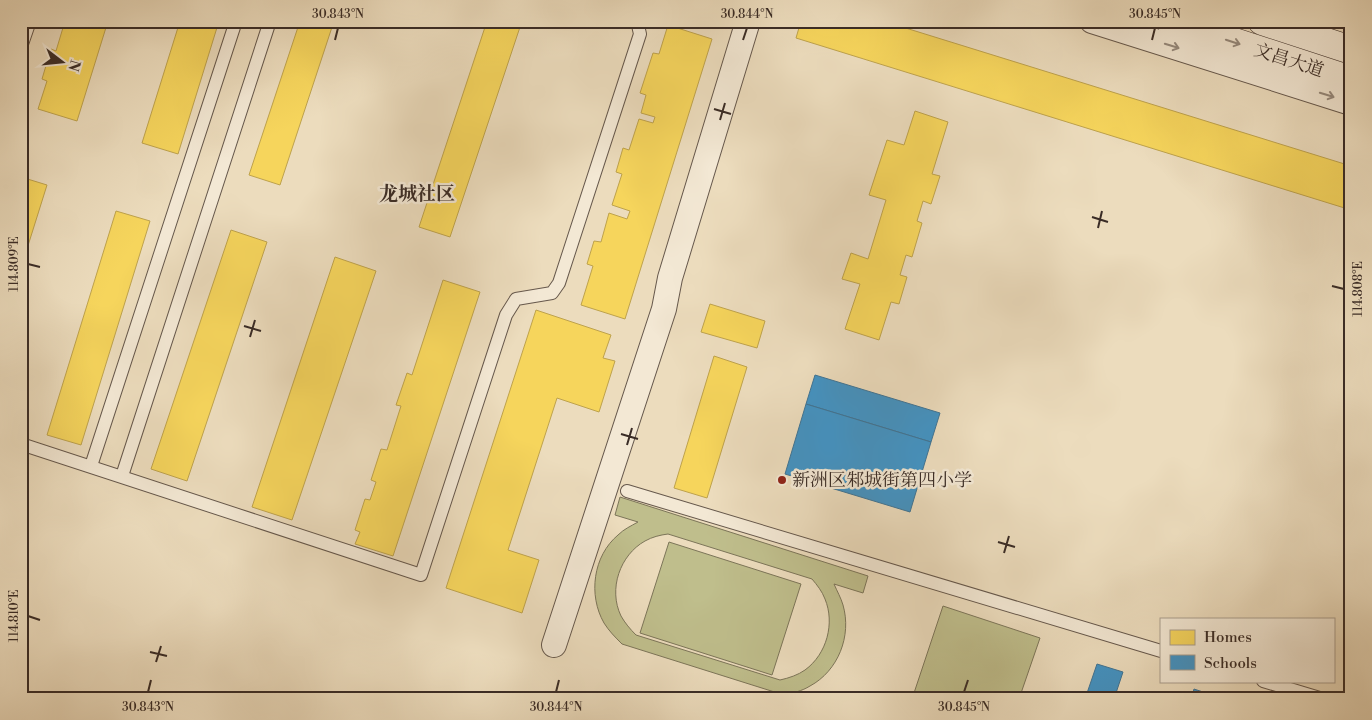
<svg xmlns="http://www.w3.org/2000/svg" width="1372" height="720" font-family="'Libre Bodoni','Noto Serif SC',serif">
  <rect width="100%" height="100%" fill="#ecdcbd"/>
  <filter id="stains"><feTurbulence type="fractalNoise" baseFrequency=".004" numOctaves="4"/><feColorMatrix values="0 0 0 0 .2 0 0 0 0 .09 0 0 0 0 .02 0 0 0 .5 -.17"/></filter>
  <radialGradient id="worn" r=".72"><stop offset=".6" stop-color="#630" stop-opacity="0"/><stop offset="1" stop-color="#630" stop-opacity=".3"/></radialGradient>
  <!-- green -->
  <g fill="#bfbe8c" stroke="#7c7559" fill-rule="evenodd">
    <path d="M620,497L868,576L863,593L834,584C837,591 841,598 843,605C852,636 838,671 810,686C802,691 793,693 784,695L622,644C615,637 609,631 604,623C588,595 593,556 618,535C624,529 631,526 638,522L615,515ZM668,534L812,579C817,585 822,591 825,599C835,623 827,654 805,670C798,675 789,678 780,680L636,635C630,629 625,623 621,616C608,589 620,555 645,541C652,537 660,535 668,534Z"/>
    <polygon points="669,542 801,584 772,675 640,633"/>
    <polygon points="943,606 1040,638 1019,699 912,699"/>
  </g>
  <!-- homes -->
  <g fill="#f6d55c" stroke="#bea24c">
    <polygon points="65,21 108,21 77,121 38,109 47,81 42,79 51,49 56,51"/>
    <polygon points="180,21 219,21 178,154 142,143"/>
    <polygon points="300,21 334,21 280,185 249,175"/>
    <polygon points="487,21 522,21 450,237 419,227"/>
    <polygon points="801,21 883,21 1351,166 1351,210 796,38"/>
    <polygon points="668,25 712,39 625,319 581,305 593,266 587,264 594,241 601,242 609,213 627,219 630,211 612,205 622,174 616,172 623,148 629,150 639,119 653,123 655,117 641,113 646,95 640,93 653,53 659,54"/>
    <polygon points="915,111 948,122 932,174 940,176 931,204 923,201 917,221 922,223 912,257 906,255 900,275 907,277 899,304 891,302 879,340 845,329 860,284 842,279 851,253 868,259 886,200 869,195 887,140 904,145"/>
    <polygon points="21,177 47,185 21,268"/>
    <polygon points="116,211 150,221 81,445 47,435"/>
    <polygon points="231,230 267,242 187,481 151,469"/>
    <polygon points="335,257 376,271 292,520 252,507"/>
    <polygon points="443,280 480,292 393,556 355,544 360,532 355,530 365,499 370,500 376,482 371,480 381,449 387,450 401,406 396,405 407,373 412,375"/>
    <polygon points="710,304 765,321 757,348 701,332"/>
    <polygon points="536,310 611,335 603,358 615,361 599,412 557,398 508,550 539,560 522,613 446,588"/>
    <polygon points="714,356 747,367 707,498 674,488"/>
  </g>
  <!-- schools -->
  <g fill="#4393c3" stroke="#407494">
    <polygon points="815,375 940,413 931,442 806,404"/>
    <polygon points="806,404 931,442 910,512 785,474"/>
    <polygon points="1097,664 1123,672 1114,699 1085,699"/>
    <polygon points="1194,689 1224,699 1191,699"/>
  </g>
  <g fill="none" stroke-linecap="round" stroke-linejoin="round">
    <defs>
      <g id="lane">
        <polyline points="21,47 30,21"/>
        <polyline points="21,444 421,575 506,315 516,299 552,293 559,283 640,34 637,21"/>
        <polyline points="91,466 236,21"/>
        <polyline points="122,476 270,21"/>
        <polyline points="627,491 1161,651"/>
        <polyline points="1263,681 1323,699"/>
      </g>
      <g id="street">
        <polyline points="1092,21 1351,103"/>
        <polyline points="554,645 664,309 670,278 748,21"/>
      </g>
      <g id="secondary">
        <polyline points="1170,21 1351,80"/>
        <polyline points="1262,21 1351,50"/>
      </g>
    </defs>
    <!-- lane casing -->
    <use href="#lane" stroke="#66584c" stroke-width="14"/>
    <!-- street casing -->
    <use href="#street" stroke="#66584c" stroke-width="26"/>
    <!-- secondary casing -->
    <use href="#secondary" stroke="#3a2c26" stroke-width="29"/>
    <!-- lane -->
    <use href="#lane" stroke="#f3e8d4" stroke-width="12"/>
    <!-- street -->
    <use href="#street" stroke="#f3e8d4" stroke-width="24"/>
    <!-- secondary -->
    <use href="#secondary" stroke="#f3e8d4" stroke-width="28"/>
  </g>
  <!-- one-way arrows -->
  <defs><path id="oneway-shaft" d="M-6 0H5M1.5-3L5.5 0L1.5 3" fill="none" stroke-width="1.6" stroke-linecap="round" stroke-linejoin="round" transform="scale(1.25)"/></defs>
  <g stroke="#968a7d">
    <use href="#oneway-shaft" transform="translate(1233 42) rotate(18)"/>
    <use href="#oneway-shaft" transform="translate(1172 46) rotate(17)"/>
    <use href="#oneway-shaft" transform="translate(1327 95) rotate(17)"/>
  </g>
  <!-- ticks -->
  <path fill="none" stroke="#3a2c26" stroke-width="2" d="M335,40L338,28M743,40L747,28M1152,40L1155,28M714,109L731,114M720,120L725,103M1092,217L1108,222M1098,228L1102,211M28,264L40,267M1332,286L1344,289M244,326L261,331M250,337L255,320M621,434L638,439M627,445L632,428M998,542L1015,547M1004,553L1009,536M28,616L40,620M150,652L167,656M156,662L161,646M148,692L151,680M556,692L559,680M964,692L968,680"/>
  <!-- markers -->
  <circle fill="#8f2418" stroke="#f3e8d4" stroke-width="2" cx="782" cy="480" r="5"/>
  <g text-anchor="middle" stroke-width="5" stroke-linejoin="round" paint-order="stroke">
    <!-- street labels -->
    <g font-size="18" fill="#3a2c26" stroke="#f3e8d4">
      <text transform="translate(1289 60) rotate(18)" y="6">文昌大道</text>
    </g>
    <!-- poi labels -->
    <g font-size="18" fill="#3a2c26" stroke="#f3e8d4" text-anchor="start">
      <text x="792" y="486">新洲区邾城街第四小学</text>
    </g>
    <!-- neighbourhood labels -->
    <g font-size="19" font-weight="bold" fill="#3a2c26" stroke="#f3e8d4">
      <text x="417" y="200">龙城社区</text>
    </g>
  </g>
  <!-- margin -->
  <rect width="1372" height="720" fill="none" stroke="#ecdcbd" stroke-width="55"/>
  <!-- legend -->
  <rect x="1160" y="618" width="175" height="65" fill="#f3e8d4" stroke="#a99d8e"/>
  <rect x="1170" y="630" width="25" height="15" fill="#f6d55c" stroke="#a99d8e"/>
  <text x="1204" y="642" font-size="15" fill="#3a2c26">Homes</text>
  <rect x="1170" y="655" width="25" height="15" fill="#4393c3" stroke="#a99d8e"/>
  <text x="1204" y="668" font-size="15" fill="#3a2c26">Schools</text>
  <!-- north arrow -->
  <g transform="translate(62 62) rotate(106)" stroke="#f3e8d4" stroke-width="4" paint-order="stroke">
  <path d="M0-4L9 19L0 12L-9 19Z" fill="#3a2c26"/>
  <text y="-8" font-size="14" font-weight="bold" text-anchor="middle" fill="#3a2c26">N</text>
  </g>
  <rect x="28" y="28" width="1316" height="664" fill="none" stroke="#3a2c26" stroke-width="2"/>
  <g font-size="12" text-anchor="middle" fill="#3a2c26">
    <text x="338" y="18">30.843°N</text>
    <text x="747" y="18">30.844°N</text>
    <text x="1155" y="18">30.845°N</text>
    <text transform="translate(14 264) rotate(-90)" y="4">114.809°E</text>
    <text transform="translate(1358 289) rotate(-90)" y="4">114.808°E</text>
    <text transform="translate(14 616) rotate(-90)" y="4">114.810°E</text>
    <text x="148" y="711">30.843°N</text>
    <text x="556" y="711">30.844°N</text>
    <text x="964" y="711">30.845°N</text>
  </g>
  <rect width="100%" height="100%" filter="url(#stains)"/>
  <rect width="100%" height="100%" fill="url(#worn)"/>
</svg>
